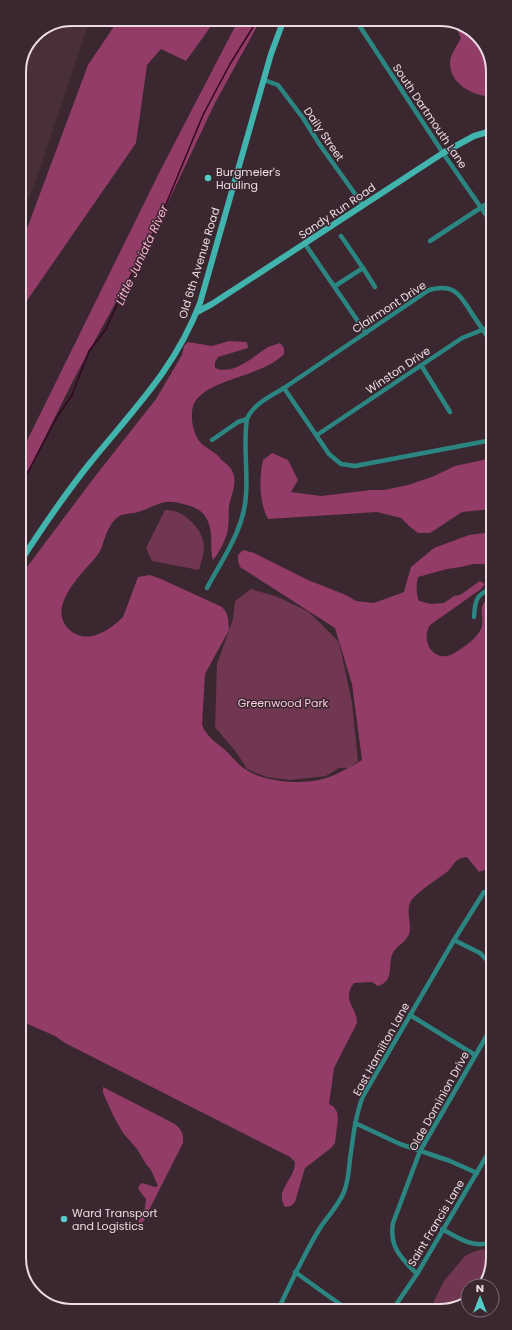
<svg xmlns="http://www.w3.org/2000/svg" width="512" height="1330" font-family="Poppins,sans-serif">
  <rect width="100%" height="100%" fill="#3b2730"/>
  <!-- built -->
  <polygon fill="#492f3a" points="72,19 90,19 33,189 19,214 19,69 35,34"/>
  <!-- green -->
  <g fill="#703652">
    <path d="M165,510C168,510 171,510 174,511C187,514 203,531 204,545C204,553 201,563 199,570L152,561L146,548Z"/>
    <polygon points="251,589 278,597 309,612 339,642 352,703 358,761 349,768 339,768 326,776 290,780 266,777 247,769 236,752 215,727 217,664 233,619 235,601"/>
    <polygon points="483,1249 493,1257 483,1286 468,1286 468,1300 454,1309 430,1309 444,1281 465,1256 473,1252"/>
  </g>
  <!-- forest -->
  <g fill="#923c67">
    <polygon points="119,19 216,19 186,61 161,49 147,65 136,143 26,302 19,318 19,246 22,242 88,65"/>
    <polygon points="239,19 261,19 215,103 151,238 76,375 20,487 20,455 159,173"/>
    <path d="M454,23L472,30L491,58V97C472,95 449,84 450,61C451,54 458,44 461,38Z"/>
    <path d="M229,341L247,342L248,348L218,357L215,362V368C233,376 254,356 268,347L280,343L284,348V354C263,376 213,378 196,400C192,406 192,411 192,418C192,426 196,440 203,445C207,448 212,451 216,454C219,456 221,460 224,462C227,465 231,467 232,471C238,482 231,495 229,506C228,518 230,528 225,539C222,546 218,554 213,560C209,544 215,532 205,516C201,510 194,507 187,505C182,504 177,502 173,502C161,500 149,509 138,512C132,514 123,513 118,517C112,521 107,531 105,538C103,541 103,546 101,549C98,555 93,561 88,566C78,577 68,589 63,603C56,622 73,640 92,636C103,634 115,625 123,617L138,577L150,575L161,579L222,607L226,612L228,618L229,630L205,674L202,725C206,736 217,743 225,750C232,756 237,764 245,769C264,782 301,785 323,779C337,775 350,767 362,760L352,684L335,628L240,567L238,561V555L243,550L254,553L308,580L346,595L356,601L374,603L404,592L411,567L434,548L469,535L492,532V566L483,564H473L461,567L447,569L418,577C416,585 416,594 419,601L431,604L444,603L454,596L460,595L480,581L485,584L481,589L430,625C419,643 437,666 456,652C464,647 477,638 481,629C486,616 474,605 492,597V807L488,828L487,865L485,870L479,872L467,857C467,857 462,858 461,858C455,860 452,867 448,871C440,878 413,894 410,903C406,913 412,924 409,934C406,943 395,946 392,955C388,967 394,981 378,986L372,982L354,983C341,1000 357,1007 357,1023L334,1068L329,1104L334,1107L337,1112L338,1118L335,1143L331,1148L305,1168L295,1202L291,1206L285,1207C274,1190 295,1180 295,1162L290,1157L65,1043L55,1036L21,1021L20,579L24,571L93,479L156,399L182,355L184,346L188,342L212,346Z"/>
    <path d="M272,453L288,460L298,480L291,492L321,496L371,490H384L408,485L432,477L455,466L492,458V509L462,512L430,533H418L409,526L401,518L377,512L268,519C259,502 259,479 263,460Z"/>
    <path d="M103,1087L175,1124C182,1130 184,1135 183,1143L143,1222L140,1223L138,1222L145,1208L146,1199L139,1190L138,1187L142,1183L155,1187L158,1186L151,1170L146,1164L137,1149L123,1133L113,1115L103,1093Z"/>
  </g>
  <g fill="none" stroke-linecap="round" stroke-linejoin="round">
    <!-- stream -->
    <polyline stroke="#34071f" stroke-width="1.5" points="20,487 57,417 72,395 89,351 106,329 125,286 142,256 159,221 203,115 230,64 258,19"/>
    <!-- street -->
    <g stroke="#2b8682" stroke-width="4.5">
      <polyline points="355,19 443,153 491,222"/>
      <polyline points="264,80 278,85 303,118 320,145 363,205"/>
      <polyline points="341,236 363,268"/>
      <polyline points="430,241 491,201"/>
      <polyline points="305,244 366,333"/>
      <polyline points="335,286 363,268 375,287"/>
      <path d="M492,340L487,336C482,328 476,320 471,312C460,294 453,283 429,290L284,388L329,454L341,464L355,466L492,440"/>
      <polyline points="421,365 450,412"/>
      <polyline points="317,435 462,338 492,326"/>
      <polyline points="212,440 238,422 247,419"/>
      <path d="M207,588C223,558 244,530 246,495C248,471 243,443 247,419C253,404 271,396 284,388"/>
      <path d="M474,617C475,600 476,595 492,588"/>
      <polyline points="454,940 480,953 493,966"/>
      <polyline points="410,1015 475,1055"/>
      <polyline points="355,1123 400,1144 450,1161 477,1173"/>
      <path d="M442,1229C458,1238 474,1249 493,1242"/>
      <polyline points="295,1272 348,1310"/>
      <path d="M417,1274C401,1258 389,1247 393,1223L420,1151L493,1025"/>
      <polyline points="393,1309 417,1274 493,1145"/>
      <path d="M278,1310C291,1282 304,1254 320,1228C328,1216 338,1206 344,1192C348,1182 349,1170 350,1159C353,1138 355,1117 363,1096L454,940L484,892"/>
    </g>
    <!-- secondary -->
    <g stroke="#42b4ae" stroke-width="6">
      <polyline points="197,312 212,304 443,153 474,136 491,131"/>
      <path d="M20,562C42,528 65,494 90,463C133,410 175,369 200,303L271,54L284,19"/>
    </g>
  </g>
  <!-- markers -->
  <g fill="#54cdc7" stroke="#3b2730" stroke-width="1.5">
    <circle cx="208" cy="178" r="4"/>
    <circle cx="64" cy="1219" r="4"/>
  </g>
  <g text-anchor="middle" stroke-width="3" stroke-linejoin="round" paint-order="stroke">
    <!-- street labels -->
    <g font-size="11" fill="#eadce2" stroke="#3b2730">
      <text transform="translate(430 116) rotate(56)" y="4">South Dartmouth Lane</text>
      <text transform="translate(324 134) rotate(56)" y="4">Daily Street</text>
      <text transform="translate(337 211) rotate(-34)" y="4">Sandy Run Road</text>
      <text transform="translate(199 263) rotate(-73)" y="4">Old 6th Avenue Road</text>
      <text transform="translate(389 307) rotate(-33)" y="4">Clairmont Drive</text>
      <text transform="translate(398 370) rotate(-34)" y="4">Winston Drive</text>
      <text transform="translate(381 1049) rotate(-61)" y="4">East Hamilton Lane</text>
      <text transform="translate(439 1101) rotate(-61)" y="4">Olde Dominion Drive</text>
      <text transform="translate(436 1223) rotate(-59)" y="4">Saint Francis Lane</text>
    </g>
    <!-- poi labels -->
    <g font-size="11" fill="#eadce2" stroke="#3b2730" text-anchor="start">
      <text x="216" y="176">Burgmeier's<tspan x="216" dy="13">Hauling</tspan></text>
      <text x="72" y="1217">Ward Transport<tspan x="72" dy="13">and Logistics</tspan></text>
    </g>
    <!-- park labels -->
    <g font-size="11" fill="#fccadf" stroke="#3b2730">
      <text x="283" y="707">Greenwood Park</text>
    </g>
    <!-- water labels -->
    <g font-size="12" font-style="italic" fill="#f9b0cf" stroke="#3b2730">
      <text transform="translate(142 255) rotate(-65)" y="4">Little Juniata River</text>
    </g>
  </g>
  <!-- crop -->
  <path d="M0 0H512V1330H0ZM72 26H440A46 46 0 0 1 486 72V1258A46 46 0 0 1 440 1304H72A46 46 0 0 1 26 1258V72A46 46 0 0 1 72 26Z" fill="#3b2730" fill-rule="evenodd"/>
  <path fill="none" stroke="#eadce2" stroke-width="2" d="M72 26H440A46 46 0 0 1 486 72V1258A46 46 0 0 1 440 1304H72A46 46 0 0 1 26 1258V72A46 46 0 0 1 72 26Z"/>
  <!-- north arrow -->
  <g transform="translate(480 1298)"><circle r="19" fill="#3b2730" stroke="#816f77"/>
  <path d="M0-3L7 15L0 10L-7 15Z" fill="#54cdc7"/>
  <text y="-6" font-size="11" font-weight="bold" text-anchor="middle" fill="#eadce2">N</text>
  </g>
</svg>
